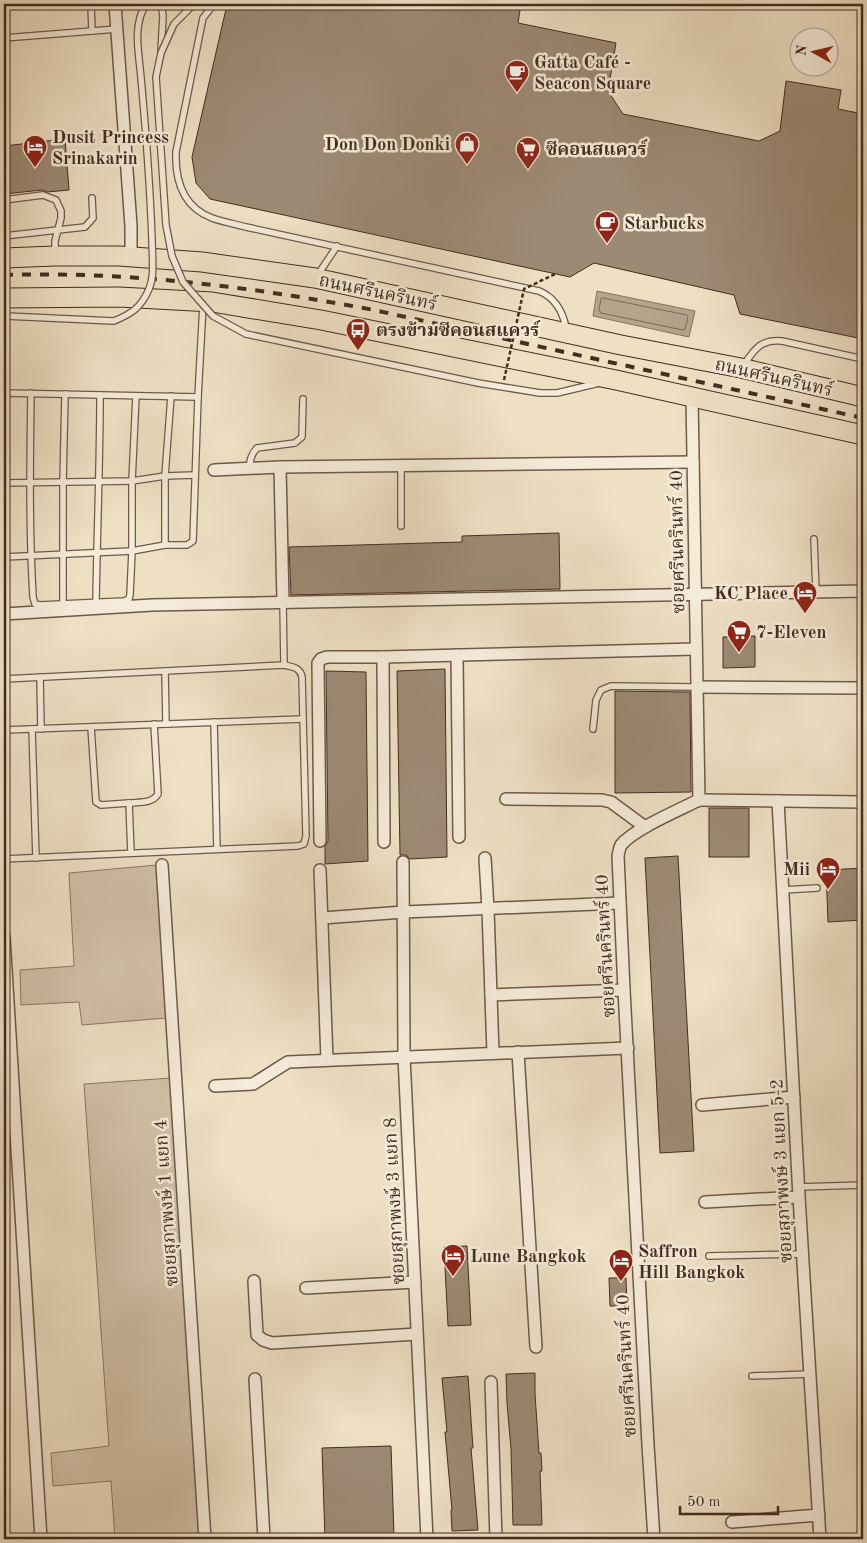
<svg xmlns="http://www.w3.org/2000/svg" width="867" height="1543" font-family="'Old Standard TT','Noto Serif Thai',serif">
  <rect width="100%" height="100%" fill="#efe0c4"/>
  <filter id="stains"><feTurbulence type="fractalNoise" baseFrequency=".004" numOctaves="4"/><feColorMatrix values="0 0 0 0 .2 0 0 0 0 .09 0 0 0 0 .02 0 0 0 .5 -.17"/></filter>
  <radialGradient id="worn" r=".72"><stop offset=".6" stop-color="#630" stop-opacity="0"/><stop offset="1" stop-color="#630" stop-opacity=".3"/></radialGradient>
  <!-- green -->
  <g fill="#d2c1a8" stroke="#8b7664">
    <polygon points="157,865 166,1018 82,1025 79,1002 21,1005 20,970 74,966 69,873"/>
    <polygon points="171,1078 200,1539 115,1539 111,1481 53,1486 51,1453 109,1446 84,1084"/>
  </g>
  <!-- water -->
  <polygon fill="#b5a38c" stroke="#887361" points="597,291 695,311 689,337 593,316"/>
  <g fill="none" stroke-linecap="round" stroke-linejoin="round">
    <!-- shore -->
    <polygon stroke="#7c6856" stroke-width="1" points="603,298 687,315 688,317 685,329 683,330 601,313 599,310 601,299"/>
  </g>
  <!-- building -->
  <g fill="#9d8a75" stroke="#442c20">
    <polygon points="233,4 521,4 518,23 616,43 608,91 623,114 759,141 780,131 786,81 841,90 838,109 863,114 863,339 740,314 734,295 594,263 570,277 210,199 196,183 192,157 226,9"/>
    <polygon points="65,139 69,190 47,192 42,190 4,194 4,146"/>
    <polygon points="559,533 560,589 291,595 289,547 462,542 462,536"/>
    <polygon points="755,636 755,667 723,668 723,637"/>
    <polygon points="445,669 447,857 410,859 406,855 400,855 397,671"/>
    <polygon points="326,671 366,672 368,861 325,864 325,846 328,841"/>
    <polygon points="615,691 690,692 691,792 615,793"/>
    <rect x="709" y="808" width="40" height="49"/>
    <polygon points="678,856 694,1151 660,1153 645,858"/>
    <polygon points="863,868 863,920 828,922 826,870"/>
    <polygon points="467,1246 471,1325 448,1326 444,1247"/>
    <polygon points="609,1278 626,1278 627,1306 610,1306"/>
    <polygon points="535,1373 535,1394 539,1453 541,1453 542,1471 540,1471 542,1525 513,1525 511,1449 507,1403 506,1374"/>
    <polygon points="468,1376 473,1448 471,1448 478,1530 452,1531 451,1510 452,1510 445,1432 447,1432 442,1378"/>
    <polygon points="391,1446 394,1536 325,1539 322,1448"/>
  </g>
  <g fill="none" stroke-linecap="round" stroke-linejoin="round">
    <defs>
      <g id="service">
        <polyline points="91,4 92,31"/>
        <path d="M214,4L203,18L176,152C175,180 183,207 212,218C223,222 235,224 246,227L539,291C556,298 563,312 566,328"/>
        <polyline points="4,38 117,29"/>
        <polyline points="161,51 163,16 161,4"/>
        <polyline points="4,200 43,195 56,200 61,211 61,218 55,241 55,254"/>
        <polyline points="4,236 85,227 93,218 92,198"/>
        <polyline points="317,276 337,246"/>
        <path d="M743,366C754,350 760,339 782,341L863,359"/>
        <polyline points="478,383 540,393 557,393 599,383"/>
        <polyline points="4,393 198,397"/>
        <path d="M31,393C30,461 29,529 33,597L35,604L40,605L124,601L129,599L130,595L132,551V481L136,396"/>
        <polyline points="401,466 401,526"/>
        <path d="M249,468C250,461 251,454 257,448L295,443L302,437L303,399"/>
        <polyline points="4,483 132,481 165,476 195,475"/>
        <polyline points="814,539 816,592"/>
        <polyline points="165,545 165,476 171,396"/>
        <polyline points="4,557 132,551 165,545 187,545 193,541 198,397 203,305"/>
        <path d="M96,602C97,533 100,464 100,395"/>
        <polyline points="283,602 284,665"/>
        <polyline points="63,604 63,482 65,394"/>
        <polyline points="165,671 166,724"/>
        <polyline points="40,677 41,729"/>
        <path d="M4,679L284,665C292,667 300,667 302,677L306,836L304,844L298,846L4,859"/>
        <polyline points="214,722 217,849"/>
        <polyline points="91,727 96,802 101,805 129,803"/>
        <polyline points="32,729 36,858"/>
        <polyline points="593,729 596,700 601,690 611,686 697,687"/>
        <polyline points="4,730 303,719"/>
        <path d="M131,853L129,803C139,802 152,804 158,794L154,724"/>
        <polyline points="783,890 817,888"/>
        <polyline points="799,1187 863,1185"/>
        <polyline points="709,1256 803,1254"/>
        <polyline points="752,1376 810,1374"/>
      </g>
      <g id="minor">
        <polyline points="115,4 131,226 131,257"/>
        <polyline points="280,467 283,602"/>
        <polyline points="214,470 280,467 693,462"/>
        <polyline points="4,614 152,605 863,591"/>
        <polyline points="457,655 459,837"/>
        <polyline points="383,657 384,842"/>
        <polyline points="697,687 863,688"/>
        <polyline points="506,799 602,800 611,802 645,827"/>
        <polyline points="699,800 863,802"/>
        <polyline points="778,801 799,1197 820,1539"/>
        <polyline points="320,841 318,663 321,659 327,657 383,657 696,649"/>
        <polyline points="485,858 488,909 493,1053"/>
        <polyline points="403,862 404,1057 427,1539"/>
        <polyline points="162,865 205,1539"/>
        <polyline points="320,870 327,1060"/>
        <polyline points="322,918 404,912 620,903"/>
        <polyline points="4,937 41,1539"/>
        <polyline points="491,995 624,990"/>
        <polyline points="518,1052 536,1347"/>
        <polyline points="215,1086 253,1084 288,1062 628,1048"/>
        <polyline points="702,1105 794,1097"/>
        <polyline points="705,1202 799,1197"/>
        <polyline points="254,1281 257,1335 263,1340 272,1343 417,1334"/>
        <polyline points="306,1288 415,1282"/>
        <polyline points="255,1379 264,1539"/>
        <polyline points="491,1382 496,1539"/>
        <polyline points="732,1522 819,1515"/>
        <path d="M654,1539L648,1445L624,990L618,856C619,852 619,849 621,845C634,829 679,810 699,800L692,397"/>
      </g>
      <g id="primary">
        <polyline points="4,258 55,256 119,256 202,262 315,278 621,345 741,368 863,397"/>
        <polyline points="4,298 119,297 212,302 321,320 616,380 863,435"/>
      </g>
    </defs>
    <!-- service casing -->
    <use href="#service" stroke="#6f5949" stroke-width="8"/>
    <!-- minor casing -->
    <use href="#minor" stroke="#6f5949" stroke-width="14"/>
    <!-- primary casing -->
    <use href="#primary" stroke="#442c20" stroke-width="21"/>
    <!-- service -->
    <use href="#service" stroke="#f5ebd9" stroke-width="5.5"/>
    <!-- minor -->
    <use href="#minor" stroke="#f5ebd9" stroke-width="11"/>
    <!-- primary -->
    <use href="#primary" stroke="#efe0c4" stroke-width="19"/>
    <!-- rail -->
    <path stroke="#442c20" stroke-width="4" stroke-dasharray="9 9" stroke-linecap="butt" d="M4,275C128,271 252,287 374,310L863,418"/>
    <defs>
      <g id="service-bridge">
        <polyline points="194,4 174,24 161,53 156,77 166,225 172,256 183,282 213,316 246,334 478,383"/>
        <path d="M5,316L114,321C131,314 141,308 149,289C155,275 152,256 152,240C150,186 146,132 141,78C139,53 132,26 146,4"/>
      </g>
    </defs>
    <!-- service-bridge casing -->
    <use href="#service-bridge" stroke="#6f5949" stroke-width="8" stroke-linecap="butt"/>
    <!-- path-bridge -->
    <polyline stroke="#442c20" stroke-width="2.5" stroke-dasharray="4 2.5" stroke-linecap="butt" points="504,380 524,289 555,274"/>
    <!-- service-bridge -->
    <use href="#service-bridge" stroke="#f5ebd9" stroke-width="5.5"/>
  </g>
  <!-- icons -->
  <defs>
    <symbol id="cafe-pin" viewBox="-11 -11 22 30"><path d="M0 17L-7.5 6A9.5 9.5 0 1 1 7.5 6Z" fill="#8f2418" stroke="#f5ebd9"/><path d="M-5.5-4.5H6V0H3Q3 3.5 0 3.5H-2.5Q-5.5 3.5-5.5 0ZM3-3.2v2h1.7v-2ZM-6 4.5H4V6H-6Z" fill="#fff"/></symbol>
    <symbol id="shop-pin" viewBox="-11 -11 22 30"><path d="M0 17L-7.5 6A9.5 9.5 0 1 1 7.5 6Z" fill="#8f2418" stroke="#f5ebd9"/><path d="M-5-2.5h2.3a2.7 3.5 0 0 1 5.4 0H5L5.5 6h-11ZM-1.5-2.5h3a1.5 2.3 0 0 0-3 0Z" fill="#fff"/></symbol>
    <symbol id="hotel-pin" viewBox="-11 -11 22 30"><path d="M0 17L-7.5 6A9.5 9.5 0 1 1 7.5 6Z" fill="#8f2418" stroke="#f5ebd9"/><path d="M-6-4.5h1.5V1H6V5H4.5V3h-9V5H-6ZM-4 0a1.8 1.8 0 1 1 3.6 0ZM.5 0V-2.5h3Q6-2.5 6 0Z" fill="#fff"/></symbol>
    <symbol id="supermarket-pin" viewBox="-11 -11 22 30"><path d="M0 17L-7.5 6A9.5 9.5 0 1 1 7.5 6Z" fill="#8f2418" stroke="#f5ebd9"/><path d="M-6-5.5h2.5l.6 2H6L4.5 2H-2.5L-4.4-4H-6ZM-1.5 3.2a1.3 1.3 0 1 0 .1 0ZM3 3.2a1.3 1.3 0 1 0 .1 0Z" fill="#fff"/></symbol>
    <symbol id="bus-pin" viewBox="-11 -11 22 30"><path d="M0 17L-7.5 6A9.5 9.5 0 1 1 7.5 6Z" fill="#8f2418" stroke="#f5ebd9"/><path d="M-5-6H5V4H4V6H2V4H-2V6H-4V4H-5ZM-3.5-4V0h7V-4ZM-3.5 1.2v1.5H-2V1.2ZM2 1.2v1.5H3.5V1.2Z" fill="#fff"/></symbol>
  </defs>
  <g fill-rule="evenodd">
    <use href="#cafe-pin" x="503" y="58" width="28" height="38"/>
    <use href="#shop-pin" x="453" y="130" width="28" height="38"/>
    <use href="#hotel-pin" x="21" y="133" width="28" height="38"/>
    <use href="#supermarket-pin" x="514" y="135" width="28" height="38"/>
    <use href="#cafe-pin" x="593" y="209" width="28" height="38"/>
    <use href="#bus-pin" x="344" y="316" width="28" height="38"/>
    <use href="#hotel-pin" x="791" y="579" width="28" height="38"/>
    <use href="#supermarket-pin" x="725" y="618" width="28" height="38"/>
    <use href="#hotel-pin" x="814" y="855" width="28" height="38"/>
    <use href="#hotel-pin" x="439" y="1242" width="28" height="38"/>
    <use href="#hotel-pin" x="607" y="1247" width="28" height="38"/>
  </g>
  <g text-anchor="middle" stroke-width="5" stroke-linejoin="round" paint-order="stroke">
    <!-- poi labels -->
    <g font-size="18" font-weight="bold" fill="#442c20" stroke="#f5ebd9" text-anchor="start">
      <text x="534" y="68">Gatta Café -<tspan x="534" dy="21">Seacon Square</tspan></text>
      <text x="52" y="143">Dusit Princess<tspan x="52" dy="21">Srinakarin</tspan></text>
      <text x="450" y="150" text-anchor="end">Don Don Donki</text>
      <text x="546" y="155">ซีคอนสแควร์</text>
      <text x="624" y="229">Starbucks</text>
      <text x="376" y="336">ตรงข้ามซีคอนสแควร์</text>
      <text x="788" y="599" text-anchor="end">KC Place</text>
      <text x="756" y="638">7-Eleven</text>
      <text x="810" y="875" text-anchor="end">Mii</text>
      <text x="638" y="1257">Saffron<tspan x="638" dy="21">Hill Bangkok</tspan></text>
      <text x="470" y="1262">Lune Bangkok</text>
    </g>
    <!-- street labels -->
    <g font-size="18" fill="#442c20" stroke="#f5ebd9">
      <text transform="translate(378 292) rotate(12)" y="6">ถนนศรีนครินทร์</text>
      <text transform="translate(774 377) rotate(13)" y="6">ถนนศรีนครินทร์</text>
      <text transform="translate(677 542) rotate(-91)" y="6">ซอยศรีนครินทร์ 40</text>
      <text transform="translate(605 946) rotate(-93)" y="6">ซอยศรีนครินทร์ 40</text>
      <text transform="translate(781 1171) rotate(-93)" y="6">ซอยสุภาพงษ์ 3 แยก 5-2</text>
      <text transform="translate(394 1201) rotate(-93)" y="6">ซอยสุภาพงษ์ 3 แยก 8</text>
      <text transform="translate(166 1203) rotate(-94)" y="6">ซอยสุภาพงษ์ 1 แยก 4</text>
      <text transform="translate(626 1366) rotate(-93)" y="6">ซอยศรีนครินทร์ 40</text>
    </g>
  </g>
  <!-- margin -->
  <rect width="867" height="1543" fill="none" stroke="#efe0c4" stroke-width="20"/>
  <rect x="5" y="5" width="857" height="1533" fill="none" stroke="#442c20" stroke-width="2.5"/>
  <rect x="10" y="10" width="847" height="1523" fill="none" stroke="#442c20"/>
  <!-- north arrow -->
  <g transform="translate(814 52) rotate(278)"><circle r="24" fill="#f5ebd9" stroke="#ae9f8f"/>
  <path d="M0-4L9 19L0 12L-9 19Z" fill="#8f2418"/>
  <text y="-8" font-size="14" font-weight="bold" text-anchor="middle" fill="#442c20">N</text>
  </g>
  <!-- scale -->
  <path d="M680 1506v8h98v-8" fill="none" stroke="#442c20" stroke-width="2.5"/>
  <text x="687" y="1506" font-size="15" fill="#442c20" stroke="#f5ebd9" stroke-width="4" paint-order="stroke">50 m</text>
  <rect width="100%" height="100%" filter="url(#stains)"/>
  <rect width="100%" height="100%" fill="url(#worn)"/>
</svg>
